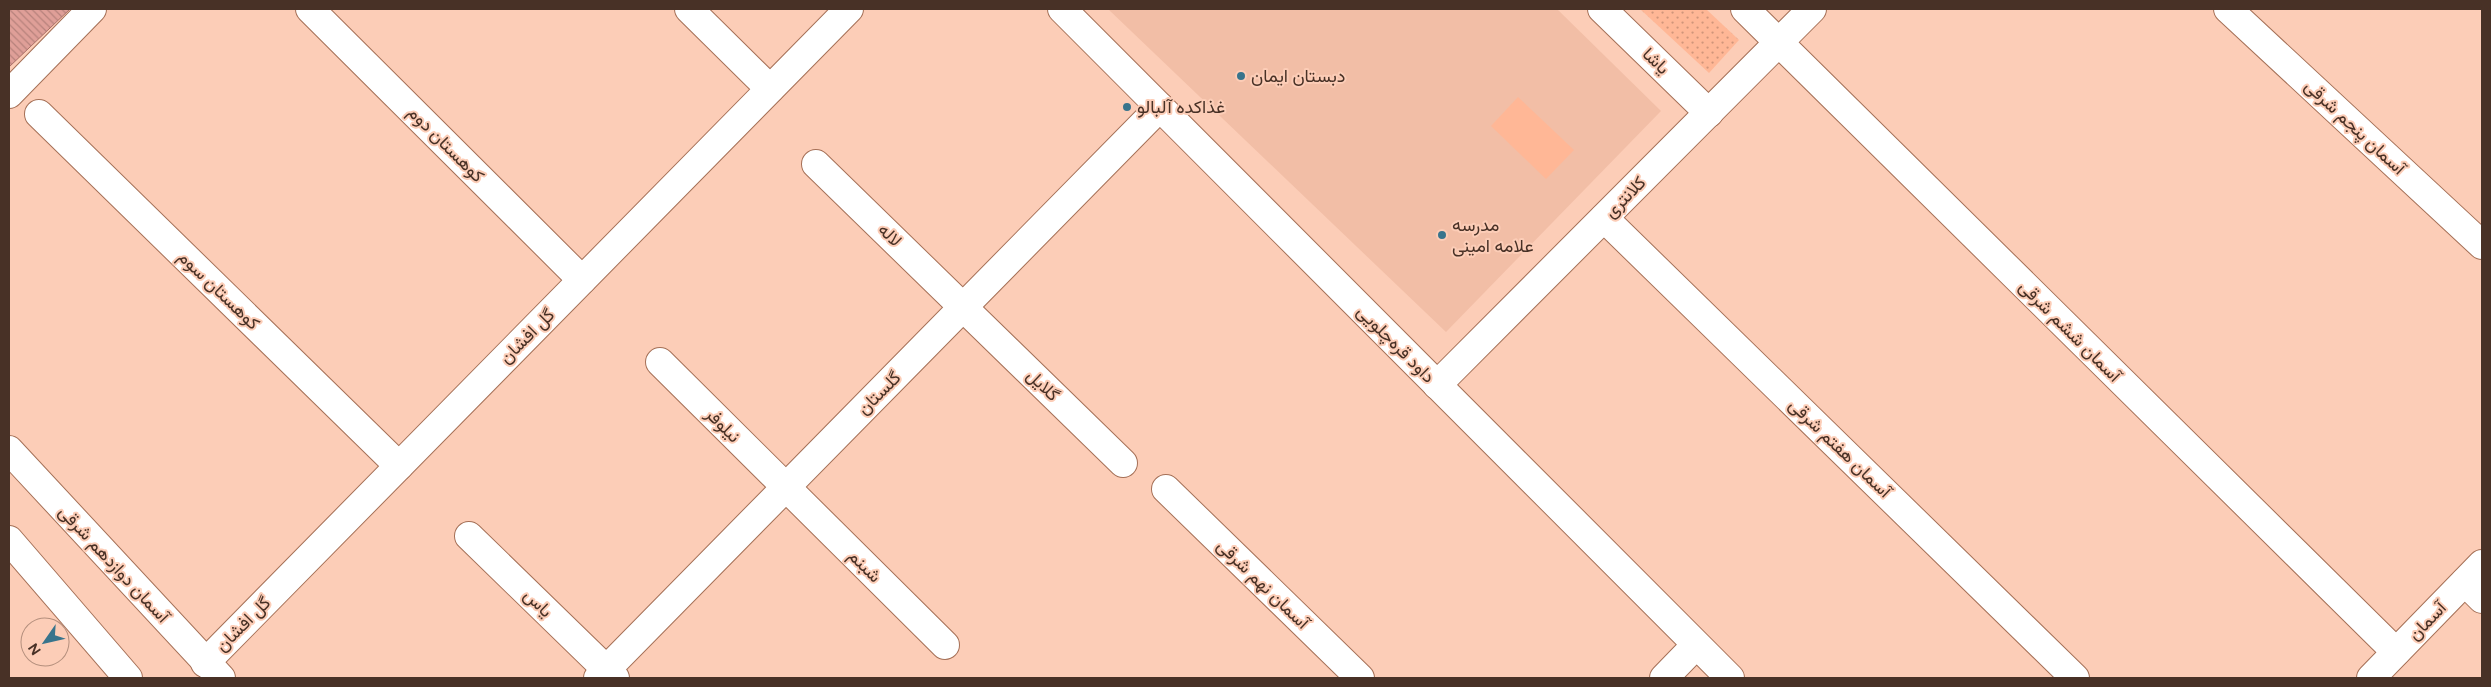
<svg xmlns="http://www.w3.org/2000/svg" width="2491" height="687" font-family="Figtree,Vazirmatn,sans-serif">
  <defs>
    <pattern id="grass-dots" width="8" height="8" patternUnits="userSpaceOnUse" patternTransform="scale(1.25)"><rect width="8" height="8" fill="#ffb796"/><path d="M2 2h.1M6 6h.1" fill="none" stroke="#d0957a" stroke-width="1.8" stroke-linecap="round"/></pattern>
    <pattern id="building-back-hatch" width="6" height="6" patternUnits="userSpaceOnUse" patternTransform="scale(1.25)"><rect width="6" height="6" fill="#df9f98"/><path d="M-1 5l2 2M0 0l6 6M5-1l2 2" fill="none" stroke="#b7827c"/></pattern>
  </defs>
  <rect width="100%" height="100%" fill="#fccdb7"/>
  <!-- built -->
  <polygon fill="#f2bea6" points="1108,9 1557,9 1661,111 1446,332"/>
  <!-- grass -->
  <polygon fill="url(#grass-dots)" points="1640,9 1706,9 1739,40 1709,73"/>
  <!-- pitch -->
  <polygon fill="#ffb796" points="1518,97 1574,150 1546,179 1491,126"/>
  <!-- building -->
  <polygon fill="url(#building-back-hatch)" stroke="#aa6f68" points="9,9 70,9 9,67"/>
  <g fill="none" stroke-linecap="round" stroke-linejoin="round">
    <defs>
      <g id="minor">
        <polyline points="310,9 582,280"/>
        <polyline points="689,9 770,89"/>
        <polyline points="1062,9 1730,678"/>
        <polyline points="1602,9 1709,113"/>
        <polyline points="1745,9 2396,652"/>
        <polyline points="2228,9 2482,245"/>
        <polyline points="9,94 92,9"/>
        <polyline points="39,114 399,466"/>
        <polyline points="816,164 1123,463"/>
        <polyline points="1604,218 2075,678"/>
        <polyline points="660,362 945,645"/>
        <polyline points="1437,385 1812,9"/>
        <polyline points="9,450 221,678"/>
        <polyline points="1166,489 1360,678"/>
        <polyline points="469,536 615,678"/>
        <polyline points="2465,582 2482,599"/>
        <polyline points="205,663 849,9"/>
        <polyline points="598,678 1160,107"/>
        <polyline points="1664,678 1696,645"/>
        <polyline points="2371,678 2482,564"/>
      </g>
      <polyline id="highway" points="9,540 128,678"/>
    </defs>
    <!-- minor casing -->
    <use href="#minor" stroke="#a57057" stroke-width="30"/>
    <!-- highway casing -->
    <use href="#highway" stroke="#a57057" stroke-width="30"/>
    <!-- minor -->
    <use href="#minor" stroke="#fff" stroke-width="28"/>
    <!-- highway -->
    <use href="#highway" stroke="#fff" stroke-width="28"/>
  </g>
  <!-- markers -->
  <g fill="#38748c" stroke="#fccdb7" stroke-width="2">
    <circle cx="1241" cy="76" r="5"/>
    <circle cx="1127" cy="107" r="5"/>
    <circle cx="1442" cy="235" r="5"/>
  </g>
  <g text-anchor="middle" stroke-width="4" stroke-linejoin="round" paint-order="stroke">
    <!-- street labels -->
    <g font-size="18" fill="#483126" stroke="#fccdb7">
      <text transform="translate(1656 61) rotate(44)" y="6">یاشا</text>
      <text transform="translate(2355 127) rotate(43)" y="6">آسمان پنجم شرقی</text>
      <text transform="translate(446 144) rotate(45)" y="6">کوهستان دوم</text>
      <text transform="translate(1625 197) rotate(-45)" y="6">کلانتری</text>
      <text transform="translate(890 235) rotate(44)" y="6">لاله</text>
      <text transform="translate(219 290) rotate(44)" y="6">کوهستان سوم</text>
      <text transform="translate(2070 331) rotate(45)" y="6">آسمان ششم شرقی</text>
      <text transform="translate(527 336) rotate(-45)" y="6">گل افشان</text>
      <text transform="translate(1396 344) rotate(45)" y="6">داود قره‌چلویی</text>
      <text transform="translate(1043 385) rotate(44)" y="6">گلایل</text>
      <text transform="translate(879 393) rotate(-45)" y="6">گلستان</text>
      <text transform="translate(723 425) rotate(45)" y="6">نیلوفر</text>
      <text transform="translate(1840 448) rotate(44)" y="6">آسمان هفتم شرقی</text>
      <text transform="translate(114 564) rotate(47)" y="6">آسمان دوازدهم شرقی</text>
      <text transform="translate(865 566) rotate(45)" y="6">شبنم</text>
      <text transform="translate(1263 584) rotate(44)" y="6">آسمان نهم شرقی</text>
      <text transform="translate(538 603) rotate(44)" y="6">یاس</text>
      <text transform="translate(2427 621) rotate(-46)" y="6">آسمان</text>
      <text transform="translate(243 624) rotate(-45)" y="6">گل افشان</text>
    </g>
    <!-- poi labels -->
    <g font-size="18" fill="#483126" stroke="#fccdb7" text-anchor="start">
      <text x="1251" y="82">دبستان ایمان</text>
      <text x="1137" y="113">غذاکده آلبالو</text>
      <text x="1452" y="231">مدرسه<tspan x="1452" dy="21">علامه امینی</tspan></text>
    </g>
  </g>
  <!-- border -->
  <rect width="2491" height="687" fill="none" stroke="#483126" stroke-width="20"/>
  <!-- north arrow -->
  <g transform="translate(45 642) rotate(236)"><circle r="24" fill="#fccdb7" stroke="#b48f7d"/>
  <path d="M0-4L9 19L0 12L-9 19Z" fill="#38748c"/>
  <text y="-8" font-size="14" font-weight="bold" text-anchor="middle" fill="#483126">N</text>
  </g>
</svg>
